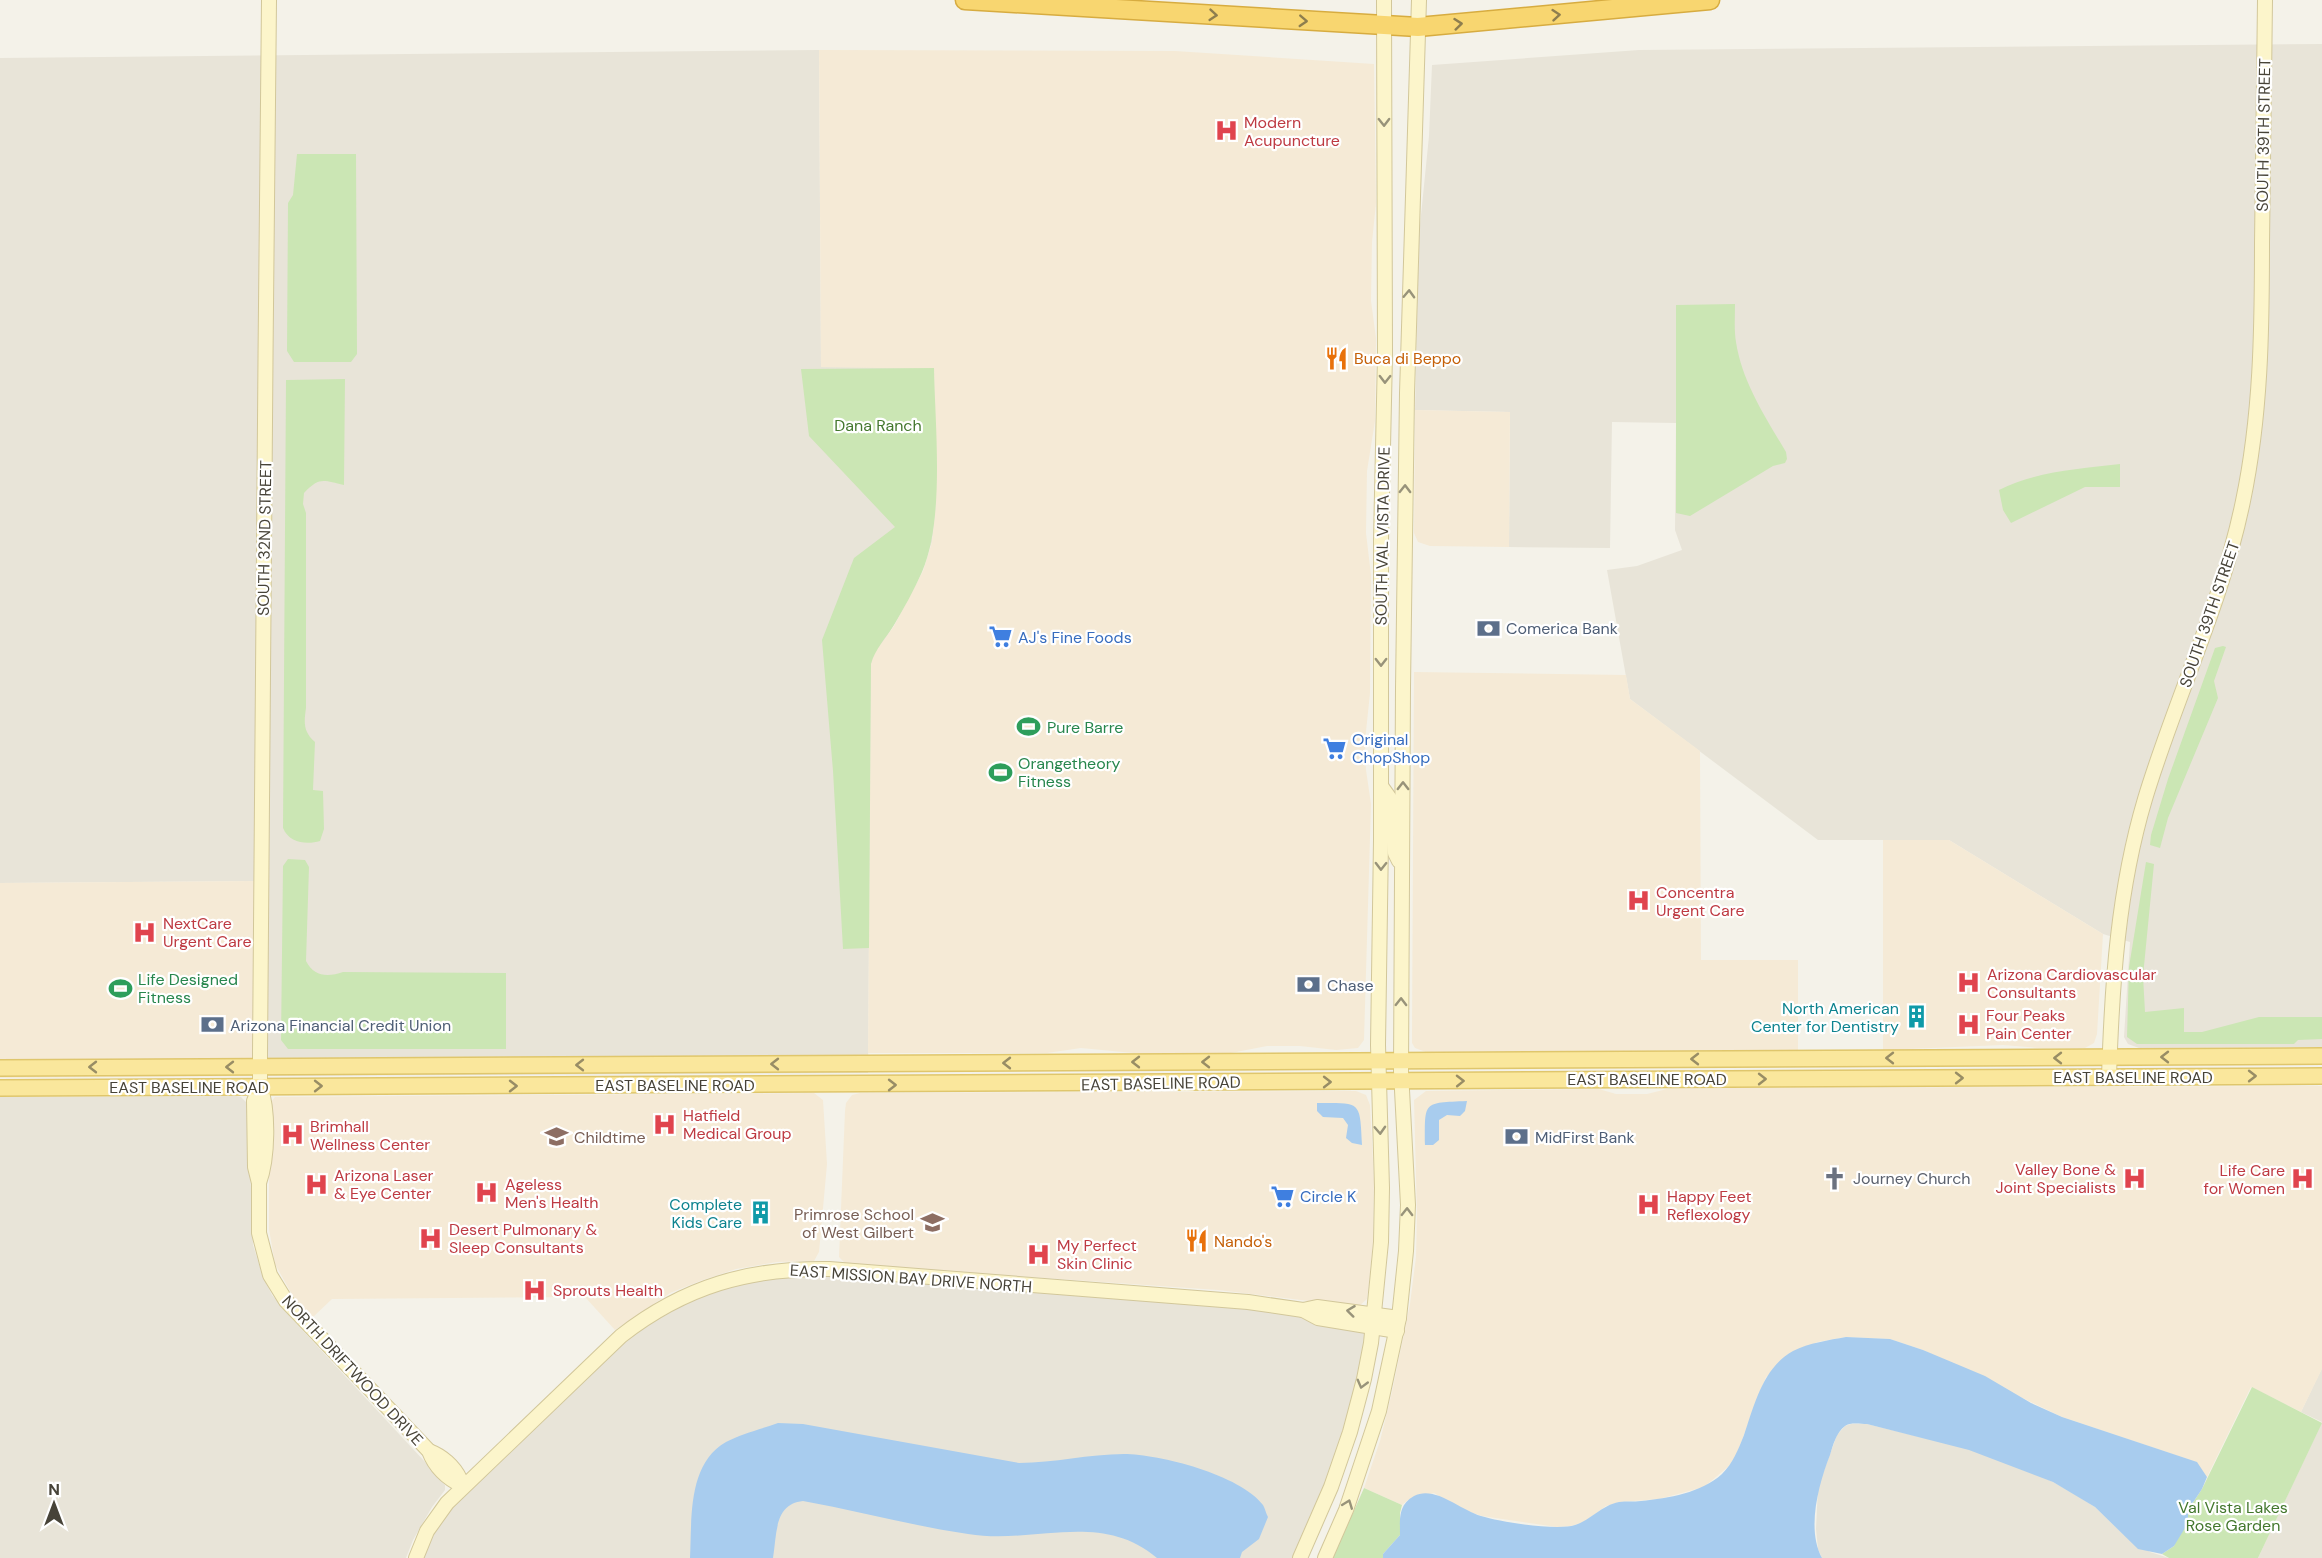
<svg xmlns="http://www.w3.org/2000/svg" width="2322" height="1558" font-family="'DM Sans',sans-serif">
  <rect width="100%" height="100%" fill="#f4f2e9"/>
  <!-- residential -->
  <g fill="#e8e4d8">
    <polygon points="2322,44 2322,1047 2139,1048 2128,1044 2124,1037 2130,942 2103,934 1949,840 1818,840 1630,699 1607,570 1637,566 1682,550 1675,530 1676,423 1612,422 1610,548 1509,547 1510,412 1415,410 1419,235 1429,136 1432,65 1639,50"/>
    <polygon points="819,50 821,366 934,368 936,503 932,542 912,593 871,664 868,1073 260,1076 261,881 0,883 0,58"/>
    <polygon points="236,1096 241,1097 248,1104 253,1245 263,1277 272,1295 292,1319 440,1478 445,1485 445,1490 432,1507 413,1540 406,1558 0,1558 0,1097"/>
    <polygon points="774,1270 1248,1302 1373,1326 1369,1356 1300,1558 416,1558 427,1531 621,1336 662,1309"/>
    <polygon points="2322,1368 2322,1558 2258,1558 2322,1422 2301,1412"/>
    <polygon points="1851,1424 1867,1424 1969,1449 2022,1468 2053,1482 2076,1495 2095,1507 2123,1534 2150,1552 2169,1558 1822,1558 1818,1549 1816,1529 1818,1487 1837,1435 1845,1426"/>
  </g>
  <!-- commercial -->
  <g fill="#f5ead6">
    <polygon points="819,50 1175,51 1374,64 1376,203 1372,242 1371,301 1376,338 1375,421 1367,471 1366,533 1371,575 1370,693 1365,741 1366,770 1371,804 1364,1040 1358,1048 1336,1050 1300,1046 1267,1046 1231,1053 1144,1054 1081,1048 1047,1053 868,1053 871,664 873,655 894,626 923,571 932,542 936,503 934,369 821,367"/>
    <polygon points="1415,410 1510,412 1509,547 1430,546 1418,542 1414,533"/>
    <polygon points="1414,672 1626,675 1630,699 1700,751 1701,960 1798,960 1798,1050 1426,1052 1415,1048 1412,1043 1412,1035"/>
    <polygon points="1883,840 1949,840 2103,934 2097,1034 2094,1043 2085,1048 2039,1048 2003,1045 1883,1050"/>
    <polygon points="261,881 260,1076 0,1078 0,883"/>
    <polygon points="2322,1086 2322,1369 2301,1412 2251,1387 2207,1477 2196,1462 2062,1417 1923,1350 1890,1339 1846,1337 1817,1342 1766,1377 1737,1453 1729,1466 1704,1487 1659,1499 1620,1502 1606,1506 1584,1522 1571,1526 1557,1527 1482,1516 1464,1510 1434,1493 1408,1500 1402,1505 1364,1488 1380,1441 1392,1392 1410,1304 1416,1257 1417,1215 1414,1100 1426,1091 1599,1089 1616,1094 1647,1094 1671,1088"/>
    <polygon points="1356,1091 1366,1095 1370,1105 1374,1182 1373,1242 1369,1284 1367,1299 1358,1307 1218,1290 846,1264 839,1257 845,1111 846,1103 852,1095 860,1093"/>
    <polygon points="814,1093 823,1100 827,1164 819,1252 814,1261 777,1262 736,1269 700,1281 670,1293 615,1330 585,1297 332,1299 312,1318 295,1300 275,1264 269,1229 269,1111 270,1103 275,1097"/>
  </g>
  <!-- green -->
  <g fill="#cbe6b4">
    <polygon points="297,154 356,154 357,354 351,362 294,362 287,351 288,203 293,195"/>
    <path d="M1735,304C1735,317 1734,330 1736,342C1742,382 1766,418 1786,452L1787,459L1785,463L1773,466L1690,516L1676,513V305Z"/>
    <path d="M934,368C935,427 945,519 922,572C914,590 904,608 894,625C886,638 875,649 871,664L869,948L843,949L833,771L822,640L854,558L895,527L809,436L801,369Z"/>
    <path d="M345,379L344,485C324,481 320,476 304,493L303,504L306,513V708C304,722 303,732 315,742L313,790L323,791L324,829L320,841C307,845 289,843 283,828L286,380Z"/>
    <path d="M2120,464V487H2085L2011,523L2003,510L1999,490C2037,471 2078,469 2120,464Z"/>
    <polygon points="2223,646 2226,647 2214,681 2218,698 2168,818 2160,848 2150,845 2151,835 2168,779 2215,648"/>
    <path d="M288,859L305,860L309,867L306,961C314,977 328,977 343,972L506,973V1049H288L281,1040L283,866Z"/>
    <polygon points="2146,862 2154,864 2143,976 2145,1012 2184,1008 2184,1032 2202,1032 2259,1017 2322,1017 2322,1039 2298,1040 2294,1044 2137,1044 2127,1037 2129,967"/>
    <polygon points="2252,1387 2322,1423 2258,1558 2169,1558 2162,1554 2174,1546 2188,1510 2202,1489"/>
    <polygon points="1364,1488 1402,1505 1400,1513 1400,1535 1383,1554 1383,1558 1333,1558"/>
  </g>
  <!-- water -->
  <g fill="#a8ccee">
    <path d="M1467,1101L1465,1111L1460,1116L1447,1115L1439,1120V1140L1433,1145H1425C1425,1101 1422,1103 1467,1101Z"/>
    <path d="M1317,1103C1361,1103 1360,1100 1362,1145L1352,1143L1346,1138L1348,1125L1343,1118L1323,1117L1317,1111Z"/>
    <path d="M1846,1337L1890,1339L1923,1350L1985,1376L2031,1403L2062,1417L2197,1462L2207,1477L2202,1489L2188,1510V1523L2174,1546L2162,1554L2138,1549L2095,1507L2053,1482L1969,1450L1867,1424C1861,1424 1850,1422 1845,1426C1836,1433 1833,1445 1830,1455C1819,1483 1806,1529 1822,1558H1383V1554L1400,1535C1400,1519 1398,1505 1414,1496C1435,1485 1460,1510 1481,1516C1500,1522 1557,1531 1575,1525C1591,1520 1602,1505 1619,1502C1626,1501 1634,1502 1641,1501C1669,1498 1701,1493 1722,1474C1733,1463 1738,1450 1744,1435C1754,1406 1763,1367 1793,1351C1809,1343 1829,1340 1846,1337Z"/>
    <path d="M778,1423L803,1424L1019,1463C1054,1463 1089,1454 1124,1454C1159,1454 1241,1475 1263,1505C1265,1508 1266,1514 1268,1517L1259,1539L1242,1552L1240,1558H1157C1100,1510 1034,1545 968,1534C913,1526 858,1511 803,1501C774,1504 777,1534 773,1558H690C692,1520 687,1464 726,1442C741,1434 761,1429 778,1423Z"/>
  </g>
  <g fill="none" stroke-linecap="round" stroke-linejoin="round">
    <defs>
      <g id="secondary">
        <path d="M269,0C266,351 261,702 260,1053V1086L254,1101L255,1167L259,1183V1233L270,1275L286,1301L429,1451C435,1467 448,1479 463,1486"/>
        <polyline points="1381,786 1391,800 1395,853 1399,861"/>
        <path d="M2109,1077C2112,982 2118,890 2145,799C2175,699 2222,604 2243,501C2261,415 2262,330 2262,243C2263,162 2264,81 2265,0"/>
        <path d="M259,1183C268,1158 269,1111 260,1086"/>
        <polyline points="1303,1310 1317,1307 1399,1318"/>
        <path d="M429,1451C442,1456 454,1466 460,1479"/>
        <path d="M416,1558L427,1531L447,1503L621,1336C685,1286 749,1268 829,1269L1248,1302L1303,1310L1318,1318L1397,1331"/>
        <polyline points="1300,1558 1331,1487 1350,1432 1364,1379 1371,1343 1381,1242 1382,1188 1378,1045 1381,840 1381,539 1385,355 1384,0"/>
        <polyline points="1325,1558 1346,1510 1379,1411 1399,1318 1406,1251 1408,1205 1401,1071 1403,688 1407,393 1419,0"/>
      </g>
      <g id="primary">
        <polyline points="0,1068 2322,1056"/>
        <polyline points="0,1088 2322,1076"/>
      </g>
      <polyline id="highway" points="965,0 1418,27 1710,0"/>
    </defs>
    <!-- secondary casing -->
    <use href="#secondary" stroke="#d2c79a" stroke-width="16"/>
    <!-- primary casing -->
    <use href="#primary" stroke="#dfc66c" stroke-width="18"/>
    <!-- highway casing -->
    <use href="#highway" stroke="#d7ac40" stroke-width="21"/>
    <!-- secondary -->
    <use href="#secondary" stroke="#fcf5cb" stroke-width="14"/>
    <!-- primary -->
    <use href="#primary" stroke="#fae79c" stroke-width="15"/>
    <!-- highway -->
    <use href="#highway" stroke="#f8d670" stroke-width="18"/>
  </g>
  <!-- one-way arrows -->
  <defs><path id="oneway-chevron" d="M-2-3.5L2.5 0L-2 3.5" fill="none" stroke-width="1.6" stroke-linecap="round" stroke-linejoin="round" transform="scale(1.5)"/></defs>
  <g stroke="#8e7e4e">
    <use href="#oneway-chevron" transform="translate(1213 15) rotate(5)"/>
    <use href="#oneway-chevron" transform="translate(1556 15) rotate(-5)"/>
    <use href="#oneway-chevron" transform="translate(1303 21) rotate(3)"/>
    <use href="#oneway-chevron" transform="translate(1458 24) rotate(-6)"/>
  </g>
  <g stroke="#98937a">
    <use href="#oneway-chevron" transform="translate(1384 122) rotate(89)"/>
    <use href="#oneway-chevron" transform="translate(1409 294) rotate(-88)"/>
    <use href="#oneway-chevron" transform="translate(1385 379) rotate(91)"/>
    <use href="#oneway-chevron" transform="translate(1405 489) rotate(-89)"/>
    <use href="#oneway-chevron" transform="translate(1381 662) rotate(90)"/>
    <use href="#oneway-chevron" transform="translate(1403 786) rotate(-90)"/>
    <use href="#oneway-chevron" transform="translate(1381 866) rotate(91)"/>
    <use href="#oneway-chevron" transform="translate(1401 1002) rotate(-89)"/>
    <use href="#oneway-chevron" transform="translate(1380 1130) rotate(87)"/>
    <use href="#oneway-chevron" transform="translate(1407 1212) rotate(-89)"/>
    <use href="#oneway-chevron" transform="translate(1351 1311) rotate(-173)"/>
    <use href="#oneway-chevron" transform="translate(1362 1384) rotate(105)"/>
    <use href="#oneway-chevron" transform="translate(1348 1504) rotate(-69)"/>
  </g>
  <g stroke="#988d65">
    <use href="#oneway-chevron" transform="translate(2165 1057) rotate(180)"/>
    <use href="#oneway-chevron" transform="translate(1890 1058) rotate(180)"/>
    <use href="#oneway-chevron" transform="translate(2058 1058) rotate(180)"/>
    <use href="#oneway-chevron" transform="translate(1695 1059) rotate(-180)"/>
    <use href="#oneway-chevron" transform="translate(1136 1062) rotate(180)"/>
    <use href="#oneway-chevron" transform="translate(1206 1062) rotate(180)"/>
    <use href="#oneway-chevron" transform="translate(1007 1063) rotate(180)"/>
    <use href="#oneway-chevron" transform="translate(775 1064) rotate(180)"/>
    <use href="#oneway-chevron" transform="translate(580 1065) rotate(180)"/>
    <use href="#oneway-chevron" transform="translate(93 1067) rotate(180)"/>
    <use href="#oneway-chevron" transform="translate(230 1067) rotate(180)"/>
    <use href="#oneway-chevron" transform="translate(2252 1076)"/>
    <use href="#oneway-chevron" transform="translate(1959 1078)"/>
    <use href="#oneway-chevron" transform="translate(1762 1079)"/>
    <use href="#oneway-chevron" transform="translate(1460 1081) rotate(-1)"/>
    <use href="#oneway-chevron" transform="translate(1327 1082)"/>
    <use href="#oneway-chevron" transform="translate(892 1085)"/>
    <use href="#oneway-chevron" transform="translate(318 1086)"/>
    <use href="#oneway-chevron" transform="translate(513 1086)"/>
  </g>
  <!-- icons -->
  <defs>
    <symbol id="hospital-bare" viewBox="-9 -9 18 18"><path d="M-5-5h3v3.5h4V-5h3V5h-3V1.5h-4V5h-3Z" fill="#e0444e" stroke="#fff" stroke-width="2.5" paint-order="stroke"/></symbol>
    <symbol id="restaurant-bare" viewBox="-9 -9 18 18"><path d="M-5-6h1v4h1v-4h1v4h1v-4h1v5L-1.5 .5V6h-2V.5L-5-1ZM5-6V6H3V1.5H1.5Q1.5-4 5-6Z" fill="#e8710a" stroke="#fff" stroke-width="2.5" paint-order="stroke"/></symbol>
    <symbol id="bank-bare" viewBox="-9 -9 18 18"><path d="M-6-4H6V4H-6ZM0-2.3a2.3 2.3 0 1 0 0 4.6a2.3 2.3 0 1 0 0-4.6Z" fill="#5c6f8a" stroke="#fff" stroke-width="2.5" paint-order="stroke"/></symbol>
    <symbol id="supermarket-bare" viewBox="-9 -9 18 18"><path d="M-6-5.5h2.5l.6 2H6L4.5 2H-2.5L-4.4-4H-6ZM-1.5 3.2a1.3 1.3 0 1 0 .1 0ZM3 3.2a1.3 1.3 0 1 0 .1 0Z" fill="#3f7fe0" stroke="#fff" stroke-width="2.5" paint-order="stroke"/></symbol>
    <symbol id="stadium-bare" viewBox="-9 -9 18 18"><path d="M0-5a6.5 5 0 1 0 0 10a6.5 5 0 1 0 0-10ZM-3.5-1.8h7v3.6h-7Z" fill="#2e9e5b" stroke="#fff" stroke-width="2.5" paint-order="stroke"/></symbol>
    <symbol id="building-bare" viewBox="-9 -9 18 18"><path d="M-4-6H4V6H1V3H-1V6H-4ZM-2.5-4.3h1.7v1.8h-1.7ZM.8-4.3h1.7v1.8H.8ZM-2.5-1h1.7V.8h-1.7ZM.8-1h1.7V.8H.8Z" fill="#0f9aa8" stroke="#fff" stroke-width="2.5" paint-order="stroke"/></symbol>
    <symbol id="school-bare" viewBox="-9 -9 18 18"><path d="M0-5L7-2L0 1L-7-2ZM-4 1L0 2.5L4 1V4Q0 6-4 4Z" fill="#8d6e63" stroke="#fff" stroke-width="2.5" paint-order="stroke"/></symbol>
    <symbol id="church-bare" viewBox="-9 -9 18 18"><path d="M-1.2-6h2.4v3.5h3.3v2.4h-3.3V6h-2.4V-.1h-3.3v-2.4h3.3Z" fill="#6b7280" stroke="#fff" stroke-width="2.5" paint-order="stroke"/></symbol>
  </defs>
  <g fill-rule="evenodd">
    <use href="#hospital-bare" x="1210" y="114" width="33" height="33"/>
    <use href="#restaurant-bare" x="1320" y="342" width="33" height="33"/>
    <use href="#bank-bare" x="1472" y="612" width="33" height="33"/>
    <use href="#supermarket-bare" x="984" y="620" width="33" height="33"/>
    <use href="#stadium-bare" x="1012" y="710" width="33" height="33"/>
    <use href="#supermarket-bare" x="1318" y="732" width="33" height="33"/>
    <use href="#stadium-bare" x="984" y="756" width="33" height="33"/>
    <use href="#hospital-bare" x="1622" y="884" width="33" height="33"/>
    <use href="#hospital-bare" x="128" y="916" width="33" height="33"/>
    <use href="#hospital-bare" x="1952" y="966" width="33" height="33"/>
    <use href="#bank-bare" x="1292" y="968" width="33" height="33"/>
    <use href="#stadium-bare" x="104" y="972" width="33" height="33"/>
    <use href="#building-bare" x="1900" y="1000" width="33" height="33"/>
    <use href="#hospital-bare" x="1952" y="1008" width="33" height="33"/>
    <use href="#bank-bare" x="196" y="1008" width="33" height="33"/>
    <use href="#hospital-bare" x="648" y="1108" width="33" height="33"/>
    <use href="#hospital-bare" x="276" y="1118" width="33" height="33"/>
    <use href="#school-bare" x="540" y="1120" width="33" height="33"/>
    <use href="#bank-bare" x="1500" y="1120" width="33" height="33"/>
    <use href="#church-bare" x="1818" y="1162" width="33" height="33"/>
    <use href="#hospital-bare" x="2118" y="1162" width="33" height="33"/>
    <use href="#hospital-bare" x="2286" y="1162" width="33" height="33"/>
    <use href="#hospital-bare" x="300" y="1168" width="33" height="33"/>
    <use href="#hospital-bare" x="470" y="1176" width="33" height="33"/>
    <use href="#supermarket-bare" x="1266" y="1180" width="33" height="33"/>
    <use href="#hospital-bare" x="1632" y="1188" width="33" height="33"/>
    <use href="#building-bare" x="744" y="1196" width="33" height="33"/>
    <use href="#school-bare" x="916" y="1206" width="33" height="33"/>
    <use href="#hospital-bare" x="414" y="1222" width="33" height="33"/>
    <use href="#restaurant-bare" x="1180" y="1224" width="33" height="33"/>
    <use href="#hospital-bare" x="1022" y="1238" width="33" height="33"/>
    <use href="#hospital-bare" x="518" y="1274" width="33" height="33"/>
  </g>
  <g text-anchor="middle" stroke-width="4.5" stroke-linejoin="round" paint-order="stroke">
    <!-- health labels -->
    <g font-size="16" fill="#be3a42" stroke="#fff" text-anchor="start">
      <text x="1244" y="128">Modern<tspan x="1244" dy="18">Acupuncture</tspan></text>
      <text x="1656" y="898">Concentra<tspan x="1656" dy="18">Urgent Care</tspan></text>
      <text x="163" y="929">NextCare<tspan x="163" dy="18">Urgent Care</tspan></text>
      <text x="1987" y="980">Arizona Cardiovascular<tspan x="1987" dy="18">Consultants</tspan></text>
      <text x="1986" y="1021">Four Peaks<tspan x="1986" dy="18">Pain Center</tspan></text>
      <text x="683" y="1121">Hatfield<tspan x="683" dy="18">Medical Group</tspan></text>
      <text x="310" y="1132">Brimhall<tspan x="310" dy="18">Wellness Center</tspan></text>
      <text x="2116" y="1175" text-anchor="end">Valley Bone &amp;<tspan x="2116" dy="18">Joint Specialists</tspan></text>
      <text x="2285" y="1176" text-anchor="end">Life Care<tspan x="2285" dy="18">for Women</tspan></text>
      <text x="334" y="1181">Arizona Laser<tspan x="334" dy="18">&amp; Eye Center</tspan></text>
      <text x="505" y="1190">Ageless<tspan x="505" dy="18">Men's Health</tspan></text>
      <text x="1667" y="1202">Happy Feet<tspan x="1667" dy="18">Reflexology</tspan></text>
      <text x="449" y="1235">Desert Pulmonary &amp;<tspan x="449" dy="18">Sleep Consultants</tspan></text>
      <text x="1057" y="1251">My Perfect<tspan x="1057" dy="18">Skin Clinic</tspan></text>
      <text x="553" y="1296">Sprouts Health</text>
    </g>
    <!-- street labels -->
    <g font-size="16" fill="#474338" stroke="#fff">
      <text transform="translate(2263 135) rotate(-89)" y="6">SOUTH 39TH STREET</text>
      <text transform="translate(1382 536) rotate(-89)" y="6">SOUTH VAL VISTA DRIVE</text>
      <text transform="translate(264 538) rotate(-89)" y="6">SOUTH 32ND STREET</text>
      <text transform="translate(2209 614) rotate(-71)" y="6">SOUTH 39TH STREET</text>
      <text x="2133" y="1083">EAST BASELINE ROAD</text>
      <text x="1647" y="1085">EAST BASELINE ROAD</text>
      <text transform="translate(1161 1083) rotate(-1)" y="6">EAST BASELINE ROAD</text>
      <text x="675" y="1091">EAST BASELINE ROAD</text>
      <text x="189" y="1093">EAST BASELINE ROAD</text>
      <text transform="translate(911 1278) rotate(4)" y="6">EAST MISSION BAY DRIVE NORTH</text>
      <text transform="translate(353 1370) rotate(47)" y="6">NORTH DRIFTWOOD DRIVE</text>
    </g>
    <!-- food labels -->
    <g font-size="16" fill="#c56008" stroke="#fff" text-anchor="start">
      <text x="1354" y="364">Buca di Beppo</text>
      <text x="1214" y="1247">Nando's</text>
    </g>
    <!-- park labels -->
    <g font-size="16" fill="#43772d" stroke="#fff">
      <text x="878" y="431">Dana Ranch</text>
      <text x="2233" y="1513">Val Vista Lakes<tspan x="2233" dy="18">Rose Garden</tspan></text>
    </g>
    <!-- service labels -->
    <g font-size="16" fill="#4e5e75" stroke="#fff" text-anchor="start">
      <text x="1506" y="634">Comerica Bank</text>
      <text x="1327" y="991">Chase</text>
      <text x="230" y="1031">Arizona Financial Credit Union</text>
      <text x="1535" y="1143">MidFirst Bank</text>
    </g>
    <!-- shop labels -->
    <g font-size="16" fill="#366cbe" stroke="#fff" text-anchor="start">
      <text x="1018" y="643">AJ's Fine Foods</text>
      <text x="1352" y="745">Original<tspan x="1352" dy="18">ChopShop</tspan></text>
      <text x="1300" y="1202">Circle K</text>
    </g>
    <!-- leisure labels -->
    <g font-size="16" fill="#27864d" stroke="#fff" text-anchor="start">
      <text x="1047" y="733">Pure Barre</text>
      <text x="1018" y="769">Orangetheory<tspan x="1018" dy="18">Fitness</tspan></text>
      <text x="138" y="985">Life Designed<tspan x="138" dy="18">Fitness</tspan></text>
    </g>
    <!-- culture labels -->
    <g font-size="16" fill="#0d838f" stroke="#fff" text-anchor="end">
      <text x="1899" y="1014">North American<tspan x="1899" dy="18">Center for Dentistry</tspan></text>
      <text x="742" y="1210">Complete<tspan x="742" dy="18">Kids Care</tspan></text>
    </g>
    <!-- education labels -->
    <g font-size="16" fill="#785e54" stroke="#fff" text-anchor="start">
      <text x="574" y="1143">Childtime</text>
      <text x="914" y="1220" text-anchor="end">Primrose School<tspan x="914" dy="18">of West Gilbert</tspan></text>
    </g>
    <!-- worship labels -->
    <g font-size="16" fill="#5b616d" stroke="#fff" text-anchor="start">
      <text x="1853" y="1184">Journey Church</text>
    </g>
  </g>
  <!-- north arrow -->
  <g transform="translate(54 1504)" stroke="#ffffff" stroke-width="4.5" paint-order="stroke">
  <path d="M0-4.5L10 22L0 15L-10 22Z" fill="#474338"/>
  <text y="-9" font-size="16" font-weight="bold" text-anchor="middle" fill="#474338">N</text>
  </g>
</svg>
